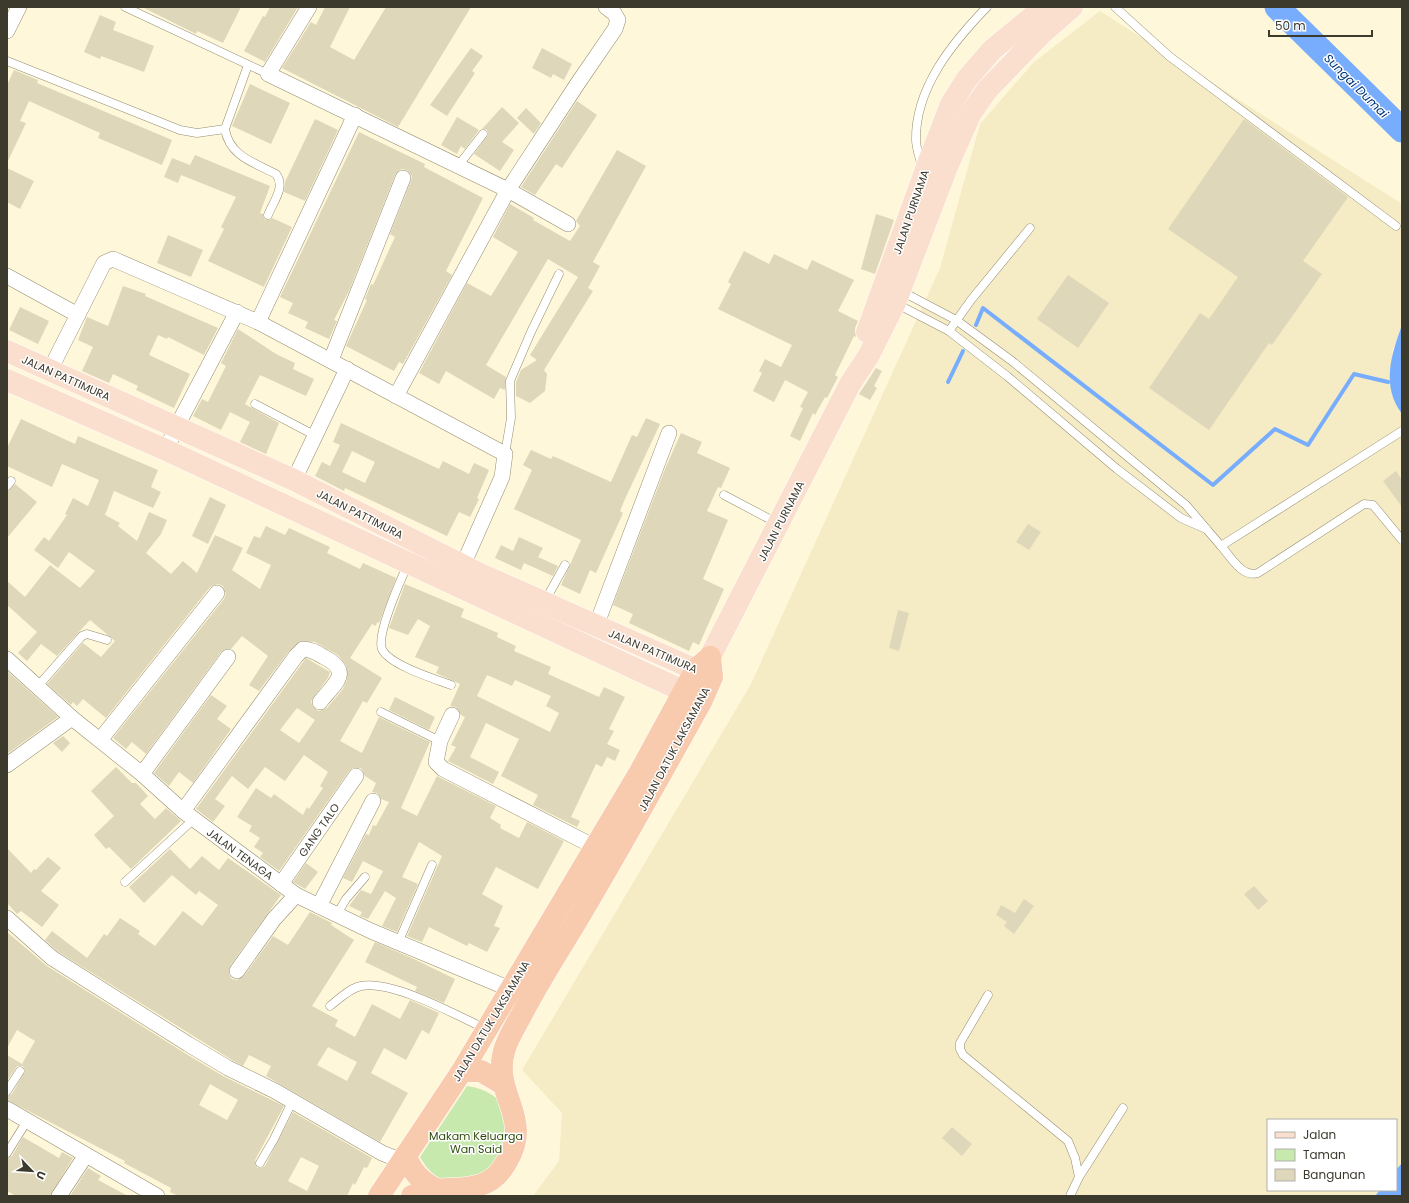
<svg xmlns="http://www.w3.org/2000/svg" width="1409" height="1203" font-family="Poppins,sans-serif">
  <rect width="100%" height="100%" fill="#fff7d9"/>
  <!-- built -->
  <polygon fill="#f5ecc6" points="1100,11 1402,204 1402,325 1392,352 1398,410 1402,414 1402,1163 1396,1170 1396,1120 1268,1120 1268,1190 1380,1190 1375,1196 533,1196 559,1161 562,1113 522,1070 751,684 940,268 980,124 1034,62"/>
  <!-- green -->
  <path fill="#c8e9ae" d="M467,1086C486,1089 497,1096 508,1111L503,1169L446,1183C434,1176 427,1169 420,1157Z"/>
  <!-- water -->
  <g fill="#77adfc">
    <path d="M1402,325V414C1381,386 1391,355 1402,325Z"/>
    <polygon points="1402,1163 1402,1196 1375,1196 1380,1190 1396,1190 1396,1170"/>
  </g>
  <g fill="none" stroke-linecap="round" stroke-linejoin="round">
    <!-- stream -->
    <g stroke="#77adfc" stroke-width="4">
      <polyline points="976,325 983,308 1213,485 1275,429 1308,445 1354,374 1388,382"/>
      <polyline points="948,382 963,351"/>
    </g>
    <!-- river -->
    <polyline stroke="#77adfc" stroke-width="25" points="1277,7 1402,130"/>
  </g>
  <!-- building -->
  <g fill="#dfd7ba" fill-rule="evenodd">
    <polygon points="142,7 241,7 223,43 197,31 196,34"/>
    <polygon points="270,7 298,7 265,62 244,51 263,16 265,17"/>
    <polygon points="325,7 350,7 330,47 354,60 386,7 471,7 398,127 282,68 311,22 316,25"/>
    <polygon points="100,15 116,22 113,30 154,46 144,72 101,56 100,59 84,52"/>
    <polygon points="471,48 483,56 472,71 475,73 447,116 430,105"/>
    <polygon points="542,48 572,64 564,80 553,74 551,78 532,68"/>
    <polygon points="14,70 38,80 37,83 172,140 162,165 98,138 100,133 29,101 20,121 26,123 7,163 7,85"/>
    <polygon points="250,84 290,103 271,144 232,126"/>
    <polygon points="577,101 597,115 562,168 556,164 535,195 521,187"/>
    <polygon points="502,107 519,123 502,142 514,150 500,171 474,154 488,135 487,130 482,129"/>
    <polygon points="526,108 541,123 534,134 517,118"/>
    <polygon points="457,117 479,130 465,149 461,146 457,154 441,145"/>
    <polygon points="315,119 338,130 305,201 284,192 285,182"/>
    <polygon points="1244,119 1348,197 1303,261 1322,274 1272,345 1269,343 1209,430 1149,388 1200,313 1209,319 1238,277 1168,229"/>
    <polygon points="359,132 425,164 424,167 483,198 446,271 452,275 403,364 399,362 394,371 346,346 367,300 365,299 371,284 373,285 395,237 390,234 411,181 412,176 407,170 401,169 395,175 349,291 334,320 337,321 329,339 305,328 308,322 288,313 293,303 280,297"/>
    <polygon points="617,150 646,166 593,262 600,266 588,288 593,291 544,370 547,374 545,391 530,403 516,396 516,382 521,370 537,360 530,355 578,277 548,259 486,365 506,377 505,390 500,388 494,399 446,371 439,384 419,373 467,283 491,296 518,252 493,237 510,204 534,218 533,220 570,241 580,226 576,221"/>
    <polygon points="195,155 270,186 260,213 263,214 265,220 272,218 292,227 264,287 208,261 224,229 221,227 236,197 181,175 178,183 164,177 172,158 190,165"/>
    <polygon points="7,168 34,181 20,209 7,202"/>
    <polygon points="876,214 894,220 875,274 861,269"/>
    <polygon points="168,235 203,250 191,277 157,263"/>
    <polygon points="744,251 769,264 774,254 807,270 812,260 854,280 838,311 858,321 855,328 856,337 854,336 835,375 838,377 827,398 825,397 815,415 813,413 800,441 790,436 803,408 800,407 808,392 785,380 774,402 753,391 762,373 759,371 765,359 781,367 792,345 718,309 731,284 728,282"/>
    <polygon points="1068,275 1109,303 1078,348 1037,319"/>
    <polygon points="123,286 146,294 145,296 218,328 204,355 168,337 167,339 158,335 149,355 190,374 174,408 136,390 138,386 113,374 109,383 82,371 93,347 78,340 87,317 108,326"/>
    <polygon points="20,307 49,321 38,344 9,330"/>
    <polygon points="238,329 276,354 295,363 293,369 314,379 306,396 260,375 245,404 279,423 266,454 240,442 250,422 230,412 221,430 193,416 202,399 208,402 226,366 221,363"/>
    <polygon points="876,368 882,371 874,386 877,388 870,400 859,394"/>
    <polygon points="646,418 660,424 625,499 620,511 623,513 596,573 590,570 580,594 561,585 581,540 514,509 532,470 523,465 531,450 551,459 553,456 611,482 632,435 637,437"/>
    <path d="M21,419L75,444L78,436L158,470L151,487L161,492L153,508L114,491L105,515L120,523L118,526L137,541L149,512L167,520L161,534L146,553L171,574L183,561L197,573L215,535L243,548L232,570L260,589L271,565L246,553L254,536L260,538L266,526L285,535L289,528L330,547L327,553L360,569L363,563L396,578L379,623L377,622L376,626L372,624L350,658L382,678L367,703L363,701L340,741L362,753L379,717L430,742L401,808L417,816L437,776L496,806L490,818L501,825L500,828L519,838L527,822L564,841L538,889L496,867L482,894L503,906L494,926L500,928L487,952L469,943L467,946L429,927L422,942L407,936L442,856L421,843L419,842L402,877L418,884L397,932L382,926L396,898L385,891L368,919L360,916L362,912L349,906L361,890L371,894L383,871L363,861L352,882L343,878L366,834L369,835L373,825L376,826L389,802L381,799L377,793L372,792L376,783L365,776L361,768H353L349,771L279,871L260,857L263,853L254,847L260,838L249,831L252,826L237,817L256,788L271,798L274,794L303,815L307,807L309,809L323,788L320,786L328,772L304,755L285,781L265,767L248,789L232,776L215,799L225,806L213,822L196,809L306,658L330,672L328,678L311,701L312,705L318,711L327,708L343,689L347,680L346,665L338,655L315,642L300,641L289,651L259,691L249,685L268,656L242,636L231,649H225L221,652L146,754L132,742L126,749L113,738L224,599L226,594L223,586L218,584L210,587L106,718L83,699L77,706L73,702L71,705L47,684L83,643L101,657L115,641L90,620L57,656L41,644L27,661L18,653L37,632L7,605V581L25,597L50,565L80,588L95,571L69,552L58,568L34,550L44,537L49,541L67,515L65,514L73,498L88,506L99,480L62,464L52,487L7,466V448ZM297,708L315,720L299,743L280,730Z"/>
    <path d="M341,423L439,469L443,461L469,474L474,463L489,470L477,498L479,499L470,517L459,512L447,536L345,488L344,491L315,476L322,462L330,466L340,445L333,442ZM352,451L375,462L365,483L342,472Z"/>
    <polygon points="681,433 702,442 697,453 730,468 721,488 718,487 707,511 728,520 703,579 724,589 699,645 693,642 689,651 629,623 633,614 613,605 665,469"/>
    <polygon points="1396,471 1402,480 1402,507 1383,481"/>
    <polygon points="15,484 37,502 7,538 7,492"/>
    <polygon points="210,497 226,505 208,544 192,536"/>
    <polygon points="1028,524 1041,532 1029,550 1016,542"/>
    <polygon points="519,537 543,548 538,557 558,566 553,576 524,563 521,570 495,558 501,545 513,551"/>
    <path d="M405,584L464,609L461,617L498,633L497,637L516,646L514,651L551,667L548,674L599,697L604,687L625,697L609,729L614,731L607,744L620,750L615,761L607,757L602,767L596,764L571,817L580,821L577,827L533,805L538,795L501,776L519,739L486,723L470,757L499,772L493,784L448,761L456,747L451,745L465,717L461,715L456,707L450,706L460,684L436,673L439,667L415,657L430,626L418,619L408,635L389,628ZM487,675L512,686L515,680L551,696L546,706L559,713L550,732L477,696Z"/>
    <polygon points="898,610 909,613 899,651 889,648"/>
    <polygon points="7,671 58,717 7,754"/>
    <polygon points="211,695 227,706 217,719 231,729 193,783 179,772 169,786 154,773"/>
    <polygon points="395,697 435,717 429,730 389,710"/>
    <polygon points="63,736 70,743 62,752 53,743"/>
    <polygon points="116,767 132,783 136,783 148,796 140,804 155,819 166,808 181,821 131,869 109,847 106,849 94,835 114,816 91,791"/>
    <polygon points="7,848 31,873 34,869 36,870 48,857 61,868 41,891 59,905 42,927 21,911 17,914 7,903"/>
    <path d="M170,849L190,869L202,856L219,870L228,858L281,895L230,966L229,974L232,979L237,980L244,976L273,936L288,945L310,912L332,923L331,925L354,940L312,1006L338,1020L335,1026L355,1037L372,1004L400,1019L410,1000L439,1013L429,1034L422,1030L406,1060L384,1048L371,1073L408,1093L380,1142L266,1076L271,1066L249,1055L243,1066L232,1060L57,951L45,940L52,931L87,958L104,934L107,936L120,918L140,931L138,934L155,946L183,911L202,926L218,905L199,891L196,895L172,875L144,903L129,887ZM328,1047L357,1062L347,1081L317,1065Z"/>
    <polygon points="306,863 318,872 305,889 293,882"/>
    <polygon points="1254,886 1268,901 1258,910 1244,894"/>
    <polygon points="1024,899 1034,906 1014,934 1004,926 1007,922 996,915 1001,905 1015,913"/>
    <path d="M7,932L47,966L183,1052L223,1076L284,1106L255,1160L257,1168H260L265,1166L293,1112L372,1158L367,1168L364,1167L355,1185L353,1183L347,1196H178L170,1192L171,1188L124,1163L125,1161L7,1100V1096L12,1094L25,1071L23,1066H17L7,1081V1055L22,1064L35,1041L17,1030L7,1048ZM210,1084L238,1100L227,1120L199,1105ZM301,1157L319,1166L307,1191L288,1181Z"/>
    <polygon points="375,942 414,959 455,979 444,1003 415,991 417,987 365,962"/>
    <polygon points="952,1127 972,1144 962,1156 942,1138"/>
    <polygon points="23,1137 59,1158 62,1152 73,1158 50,1196 16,1196 7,1191 7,1158 12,1156"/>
    <polygon points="88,1168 101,1176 98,1180 128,1196 70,1196"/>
  </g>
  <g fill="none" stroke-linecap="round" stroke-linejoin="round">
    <defs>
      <g id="lane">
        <polyline points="125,7 268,74"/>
        <polyline points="1115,7 1169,56 1396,226"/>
        <polyline points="7,61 180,130 197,133 225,129"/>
        <path d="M248,65L225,129C229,156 255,163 276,174C286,187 273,202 268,215"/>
        <polyline points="458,166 483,134"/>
        <path d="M922,167C920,158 916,148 916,140C915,88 953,42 987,7"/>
        <polyline points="901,291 956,320 1012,361 1186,505 1221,546 1402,431"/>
        <polyline points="895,303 949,331 1007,376 1117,469 1181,518 1206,529"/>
        <polyline points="949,331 971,300 1030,228"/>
        <polyline points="255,404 316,436"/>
        <polyline points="505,454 511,418 510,381 531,332 559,274"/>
        <polyline points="7,486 11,481"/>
        <polyline points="724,495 777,523"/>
        <path d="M1221,546C1231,557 1242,578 1258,573L1364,504L1373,505L1402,540"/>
        <path d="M408,564C401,579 376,635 382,649C389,665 435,679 451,685"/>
        <polyline points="545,601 565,565"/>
        <polyline points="38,686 82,636 87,634 107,640"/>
        <polyline points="381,712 440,741"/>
        <polyline points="125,882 193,820"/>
        <polyline points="336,916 346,899 365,877"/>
        <polyline points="398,943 432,865"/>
        <polyline points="988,995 960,1043 960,1049 963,1055 1068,1141 1075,1158 1079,1177 1070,1196"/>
        <path d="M330,1006C339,999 350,988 361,986C393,980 456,1015 486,1029"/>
        <polyline points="7,1091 20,1071"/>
        <polyline points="7,1153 27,1121"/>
        <polyline points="260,1163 274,1139 292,1102"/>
        <polyline points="1079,1177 1123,1108"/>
      </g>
      <g id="street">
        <polyline points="309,7 268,74 508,190 568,224"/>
        <polyline points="7,31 19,7"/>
        <polyline points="7,276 78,315"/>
        <polyline points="258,322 355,115"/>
        <polyline points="331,360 403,178"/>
        <polyline points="50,370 104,263 113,259 258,322 505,454 502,477 463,565"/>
        <polyline points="396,396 508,190 578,83 615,29 618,20 614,13 606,7"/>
        <polyline points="166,450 176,428 237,312"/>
        <polyline points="294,480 347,369"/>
        <polyline points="596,626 669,433"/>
        <polyline points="7,659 72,718 142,774 183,811 296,895 371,931 510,989"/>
        <polyline points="452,715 440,741 436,762 443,769 595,847"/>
        <polyline points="100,740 217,593"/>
        <polyline points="7,765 72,718"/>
        <polyline points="142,774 228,657"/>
        <path d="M183,811L296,656L303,649C311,649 317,653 324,657C353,672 335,683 320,702"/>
        <polyline points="281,884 356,776"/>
        <polyline points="319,906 373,801"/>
        <polyline points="7,918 52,958 188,1044 228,1068 275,1091 382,1153 402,1161"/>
        <polyline points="237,971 274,919 296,895"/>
        <polyline points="7,1109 157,1196"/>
        <polyline points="59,1196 86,1155"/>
      </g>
      <g id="primary">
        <polyline points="867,332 929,161 951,104 966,80 992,50 1044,7"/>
        <polyline points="7,351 294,480 478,573 712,677"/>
        <polyline points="7,380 166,450 683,691 700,701"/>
        <polyline points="710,657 850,384 869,355 895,303 947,167 971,113 987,90 1039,36 1072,7"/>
      </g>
      <g id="highway">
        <polyline points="462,1071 481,1071 503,1084"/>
        <path d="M406,1155C410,1170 422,1182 436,1189"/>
        <polyline points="379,1196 462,1071 641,770 696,669 710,657"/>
        <path d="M412,1196C441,1182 481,1199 502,1169C539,1117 489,1097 505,1048C509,1036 516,1025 522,1014C539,981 560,949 579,917C621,846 661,774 701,702L712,677L710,657"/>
      </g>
    </defs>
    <!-- lane casing -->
    <use href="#lane" stroke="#938c70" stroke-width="9"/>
    <!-- street casing -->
    <use href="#street" stroke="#938c70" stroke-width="16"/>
    <!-- primary casing -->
    <use href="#primary" stroke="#fff" stroke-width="23"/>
    <!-- highway casing -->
    <use href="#highway" stroke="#fff" stroke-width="23"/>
    <!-- lane -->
    <use href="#lane" stroke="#fff" stroke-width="8"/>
    <!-- street -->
    <use href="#street" stroke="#fff" stroke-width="15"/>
    <!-- primary -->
    <use href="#primary" stroke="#fbdfce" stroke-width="22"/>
    <!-- highway -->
    <use href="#highway" stroke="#f8caae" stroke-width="22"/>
  </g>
  <g text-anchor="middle" stroke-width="3" stroke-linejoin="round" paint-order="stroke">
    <!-- street labels -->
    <g font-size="11" fill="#3c392d" stroke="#fff">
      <text transform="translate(911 212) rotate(-71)" y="4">JALAN PURNAMA</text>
      <text transform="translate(66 378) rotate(24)" y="4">JALAN PATTIMURA</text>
      <text transform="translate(360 514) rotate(27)" y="4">JALAN PATTIMURA</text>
      <text transform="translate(781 521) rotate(-63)" y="4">JALAN PURNAMA</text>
      <text transform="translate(653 651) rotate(23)" y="4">JALAN PATTIMURA</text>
      <text transform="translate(674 749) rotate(-62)" y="4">JALAN DATUK LAKSAMANA</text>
      <text transform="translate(319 830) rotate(-55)" y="4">GANG TALO</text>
      <text transform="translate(240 854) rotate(36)" y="4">JALAN TENAGA</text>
      <text transform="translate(491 1021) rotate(-59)" y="4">JALAN DATUK LAKSAMANA</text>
    </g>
    <!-- park labels -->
    <g font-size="11" fill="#2f4c0c" stroke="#fff">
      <text x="476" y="1140">Makam Keluarga<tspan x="476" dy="13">Wan Said</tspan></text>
    </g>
    <!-- water labels -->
    <g font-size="12" font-style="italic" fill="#003478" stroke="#fff">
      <text transform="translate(1356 86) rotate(45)" y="4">Sungai Dumai</text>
    </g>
  </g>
  <!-- border -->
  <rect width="1409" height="1203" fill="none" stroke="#3c392d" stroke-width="16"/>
  <!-- legend -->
  <rect x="1267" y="1119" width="130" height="72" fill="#ffffff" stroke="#b1b0ab"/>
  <rect x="1275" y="1132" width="20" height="6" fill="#fbdfce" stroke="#b1b0ab"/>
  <text x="1303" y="1139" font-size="12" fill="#3c392d">Jalan</text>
  <rect x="1275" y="1149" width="20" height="12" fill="#c8e9ae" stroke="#b1b0ab"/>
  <text x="1303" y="1159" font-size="12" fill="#3c392d">Taman</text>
  <rect x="1275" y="1169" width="20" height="12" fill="#dfd7ba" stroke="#b1b0ab"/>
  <text x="1303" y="1179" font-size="12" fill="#3c392d">Bangunan</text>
  <!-- north arrow -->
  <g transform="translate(32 1171) rotate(115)" stroke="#ffffff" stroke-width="3" paint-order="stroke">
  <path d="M0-3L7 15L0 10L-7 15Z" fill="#3c392d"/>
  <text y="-6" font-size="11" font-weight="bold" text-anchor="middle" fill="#3c392d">U</text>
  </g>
  <!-- scale -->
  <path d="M1269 30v6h103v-6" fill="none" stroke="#3c392d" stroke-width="2"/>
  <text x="1275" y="30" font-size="12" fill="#3c392d" stroke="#ffffff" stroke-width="3" paint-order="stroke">50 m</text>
</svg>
